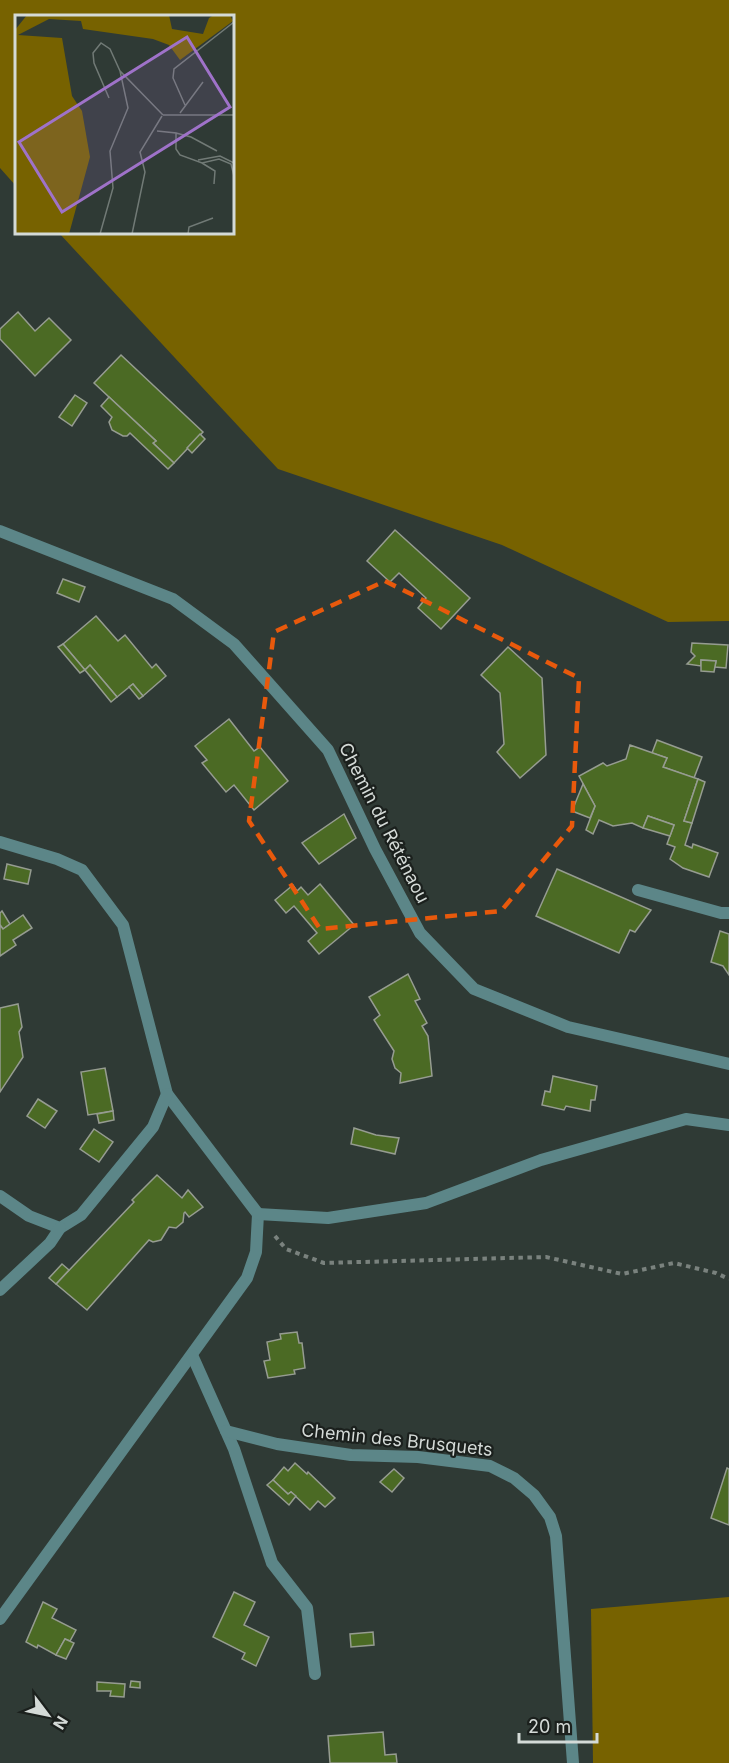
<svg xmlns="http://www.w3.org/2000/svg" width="729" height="1763" font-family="Inter,sans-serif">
  <rect width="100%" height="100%" fill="#2f3a35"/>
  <!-- forest -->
  <g fill="#776200">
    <polygon points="0,0 729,0 729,621 668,622 502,545 278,469 59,233 232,232 232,16 16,16 16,186 0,168"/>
    <polygon points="729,1597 729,1763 593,1763 591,1609"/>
  </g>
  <!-- building -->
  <g fill="#4b6a24" stroke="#969c91" stroke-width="1.5">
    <polygon points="18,312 35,331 49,318 71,340 35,376 0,339 0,329"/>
    <polygon points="121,355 203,432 174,463 153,443 156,441 94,383"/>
    <polygon points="75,395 87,403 72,426 59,417"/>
    <polygon points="109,397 156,441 153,443 174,463 168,469 130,433 127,436 123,436 112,430 109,422 112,417 101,406"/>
    <polygon points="200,434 205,439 192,453 187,448"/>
    <polygon points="395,530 470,598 441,629 418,608 426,598 399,573 390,582 367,561"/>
    <polygon points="63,579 85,587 79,602 57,593"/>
    <polygon points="96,616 118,641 125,635 152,668 156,664 166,676 143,696 133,684 117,697 90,665 85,670 63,644"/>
    <polygon points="692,643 728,645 726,668 715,667 716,661 701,660 701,666 687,664 695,656 691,652"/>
    <polygon points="63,644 85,670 80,673 58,647"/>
    <polygon points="508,647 542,678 546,755 520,778 497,752 504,744 500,693 481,675"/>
    <polygon points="701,660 716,661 714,672 701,671"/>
    <polygon points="90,665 117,697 111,702 85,670"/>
    <polygon points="133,684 143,696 139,699 129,687"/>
    <polygon points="229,719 254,751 260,747 288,781 254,810 234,785 226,792 202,763 207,760 195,746"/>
    <polygon points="657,740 702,757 694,778 663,767 667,758 652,753"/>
    <polygon points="630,745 667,758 663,767 698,779 684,821 692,823 685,845 692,848 693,844 718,853 709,877 683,868 670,859 675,847 667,844 674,825 648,816 643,828 632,823 613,826 599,820 593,834 586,830 595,806 579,776 603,763 607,766 626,759"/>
    <polygon points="698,779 705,782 692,823 684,821"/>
    <polygon points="583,784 595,806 590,818 572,811"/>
    <polygon points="344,814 356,838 319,864 302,843"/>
    <polygon points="648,816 674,825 670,836 643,828"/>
    <polygon points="7,864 31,870 28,884 4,879"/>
    <polygon points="557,869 651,910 635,932 630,930 619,953 536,916"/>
    <polygon points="320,884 354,925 319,954 308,941 317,933 294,906 286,913 275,900 293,885 297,891 301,887 308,895"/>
    <polygon points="2,911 10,924 3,929 0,925 0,913"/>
    <polygon points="23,915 32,928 13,940 16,945 0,956 0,925 3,929"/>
    <polygon points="720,931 729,934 729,975 723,966 711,962"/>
    <polygon points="408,974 420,999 415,1001 427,1023 422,1026 428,1036 432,1076 400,1083 401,1073 395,1068 392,1059 394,1051 374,1020 380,1015 369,997"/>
    <polygon points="18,1004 22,1027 19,1032 23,1057 0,1092 0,1008"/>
    <polygon points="105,1068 113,1111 88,1115 81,1072"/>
    <polygon points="553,1076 597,1086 595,1100 591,1100 590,1111 566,1106 564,1110 542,1105 545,1091 550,1092"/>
    <polygon points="38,1099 57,1111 45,1128 27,1116"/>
    <polygon points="113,1111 114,1120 99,1123 97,1114"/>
    <polygon points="354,1128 376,1135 399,1138 395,1154 351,1144"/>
    <polygon points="94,1129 113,1142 99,1162 80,1149"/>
    <polygon points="157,1175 182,1198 188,1190 203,1207 189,1217 185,1212 184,1213 183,1222 176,1228 169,1227 161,1240 153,1242 149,1240 87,1310 56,1284 134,1202 132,1200"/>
    <polygon points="62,1264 69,1270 56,1284 49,1278"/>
    <polygon points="297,1332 299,1343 302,1343 305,1368 294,1370 295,1374 268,1378 264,1361 270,1360 267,1342 281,1339 280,1334"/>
    <polygon points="295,1463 307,1474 308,1472 335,1498 325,1507 318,1501 310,1510 291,1492 288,1494 273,1480 284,1467 288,1471"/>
    <polygon points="727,1468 729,1469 729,1525 711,1518"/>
    <polygon points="394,1469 404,1478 392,1492 380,1482"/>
    <polygon points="273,1480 288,1494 291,1492 296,1496 289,1505 267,1485"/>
    <polygon points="234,1592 255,1602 244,1625 269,1637 256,1666 242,1659 245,1653 213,1637"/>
    <polygon points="43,1602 57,1609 52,1618 76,1630 70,1641 65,1639 56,1655 38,1645 37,1648 26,1642"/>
    <polygon points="373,1632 374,1645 351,1647 350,1634"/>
    <polygon points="65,1639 74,1643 66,1659 56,1655"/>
    <polygon points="131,1681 140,1682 140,1688 130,1687"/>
    <polygon points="97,1682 125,1684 124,1697 110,1696 111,1691 97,1691"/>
    <polygon points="383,1732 385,1755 396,1754 397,1763 330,1763 328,1736"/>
  </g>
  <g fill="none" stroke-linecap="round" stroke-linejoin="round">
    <!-- path -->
    <polyline stroke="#7a827e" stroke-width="4" stroke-dasharray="4.5 4.5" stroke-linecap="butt" points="275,1236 286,1249 324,1263 546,1257 622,1274 674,1263 716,1273 729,1279"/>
    <!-- street -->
    <g stroke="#5c8688" stroke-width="12">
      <polyline points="0,531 173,599 234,644 328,750 375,849 420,933 474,989 568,1027 729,1064"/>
      <polyline points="0,842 57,859 82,870 123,925 167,1094 258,1214 256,1252 247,1278 0,1619"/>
      <polyline points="638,890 721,913 729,913"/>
      <polyline points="0,1196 29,1216 60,1228 81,1215 153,1127 167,1094"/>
      <polyline points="258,1214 328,1218 426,1203 541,1160 686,1119 729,1125"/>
      <polyline points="0,1290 50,1243 60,1228"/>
      <polyline points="192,1355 234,1449 272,1563 307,1608 315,1674"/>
      <polyline points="226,1431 277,1444 351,1455 418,1457 490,1466 514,1478 534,1495 550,1517 556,1536 573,1763"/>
    </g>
  </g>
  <!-- marked area -->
  <path fill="none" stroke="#e8590c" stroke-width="4.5" stroke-dasharray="12 8" stroke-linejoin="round" d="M385,581L579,678L572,826L501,911L320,929L249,821L274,632Z"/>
  <g text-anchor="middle" stroke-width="4.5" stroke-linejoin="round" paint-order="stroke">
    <!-- street labels -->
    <g font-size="18" fill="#d4dad7" stroke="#1b201d">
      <text transform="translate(384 823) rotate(63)" y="6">Chemin du Réténaou</text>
      <text transform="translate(397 1440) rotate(6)" y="6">Chemin des Brusquets</text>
    </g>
  </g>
  <!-- overview -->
  <g transform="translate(15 15)">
    <rect width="219" height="219" fill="#2f3a35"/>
    <path d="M12,0H154L157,14L188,19L194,3L199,0H215L218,6L165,45L154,30L138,24L68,14L66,6L34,4L3,20L47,23L57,81L67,96L75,142L54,219H0V15Z" fill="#776200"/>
    <path fill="none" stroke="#717a76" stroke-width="1.5" d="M94,83L79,48L78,38L86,28L95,34L105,56M170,90L158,63L159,54L219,7M165,98L188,67M148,100H219M142,116L161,118V134L165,140L187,148L204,144L216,149L219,161M161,118L176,122L202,136M183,145L205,141L219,148M187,148L200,156L199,169M85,219L98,173L95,136L113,93L105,56L148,100M117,219L130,157L125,137L147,101M173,219L174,212L198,203"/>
    <path fill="#9f72c9" fill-opacity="0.15" stroke="#9f72c9" stroke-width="3" d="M172,22L215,92L47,197L4,127Z"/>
    <rect width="219" height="219" fill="none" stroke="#d4dad7" stroke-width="3"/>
  </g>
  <!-- north arrow -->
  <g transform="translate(48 1715) rotate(122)" stroke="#1b201d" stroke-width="4.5" paint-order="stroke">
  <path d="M0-4.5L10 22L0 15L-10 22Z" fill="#d4dad7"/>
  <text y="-9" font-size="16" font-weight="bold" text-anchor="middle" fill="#d4dad7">N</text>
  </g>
  <!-- scale -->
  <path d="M519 1733v9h78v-9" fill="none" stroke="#d4dad7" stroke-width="3"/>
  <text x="528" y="1733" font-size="18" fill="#d4dad7" stroke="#1b201d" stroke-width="4.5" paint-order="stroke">20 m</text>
</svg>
